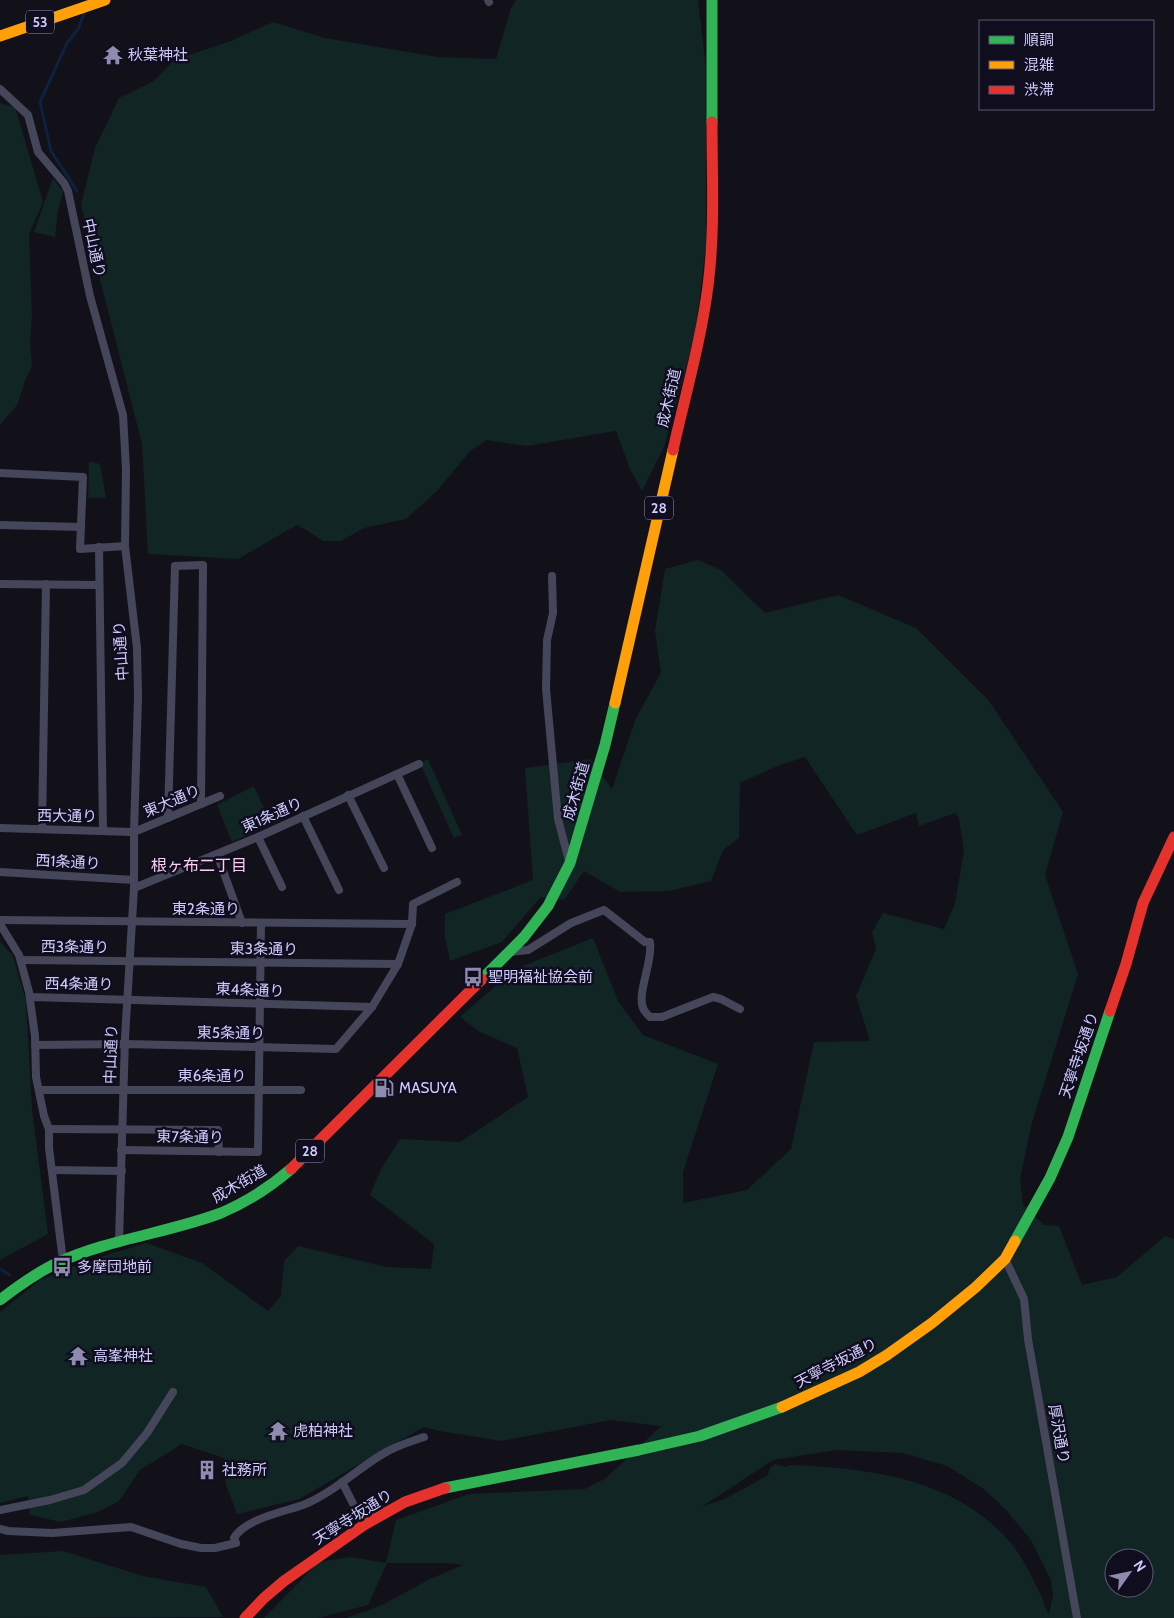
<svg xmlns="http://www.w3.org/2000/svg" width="1174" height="1618" font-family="Cabin,'Noto Sans JP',sans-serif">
  <rect width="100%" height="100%" fill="#12111a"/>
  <!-- green -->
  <g fill="#102524" fill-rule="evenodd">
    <polygon points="516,0 698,0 706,66 706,245 695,336 664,447 642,491 630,469 616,431 527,446 487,440 470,451 438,490 406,519 364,528 341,541 323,541 306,530 297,525 238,559 148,554 142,444 81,205 95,148 119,98 154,81 174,60 231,41 273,22 325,38 437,57 496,59 511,8"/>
    <polygon points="0,103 15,107 43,202 29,234 32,316 30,343 32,366 25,381 17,405 0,425"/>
    <polygon points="53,178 63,192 58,211 55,237 34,232"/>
    <polygon points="89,461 100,464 106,498 88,498"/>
    <path d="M698,560L721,570L765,613L838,595L916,628L989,701L1063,812L1045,875L1078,974L1031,1126L1020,1179L1023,1205L1044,1225L1059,1226L1082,1285L1117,1277L1165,1236L1174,1239V1618H346L380,1606L430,1579L463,1565L446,1563H387L368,1605L318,1618H264L319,1562L351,1557L386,1563L396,1520L469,1494L585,1489L606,1478L661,1426L610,1420L502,1441L439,1431L424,1427L299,1499L237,1514L226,1485L224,1458L182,1444L140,1470L119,1501L98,1512L61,1522L30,1515L28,1496L0,1503V1312L40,1280L90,1260L146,1243L202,1263L268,1311L281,1296L284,1261L298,1246L387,1267L431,1269L434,1244L370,1195L381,1169L400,1139L460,1142L528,1097L517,1048L480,1032L460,1017L515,969L593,938L618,1001L643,1035L718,1064L683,1172V1203L747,1190L791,1149L814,1042L870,1041L856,996L876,949L872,932L883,913L944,929L955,903L964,851L959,818L955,813L919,826L916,813L857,835L805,757L777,766L740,783L739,838L723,850L711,881L669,891L620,892L584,871L564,900L541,897L502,942L450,961L445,937V914L533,880L525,768L590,759L612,789L636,718L661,673L655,631L665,569ZM836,1450L903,1453L947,1466L984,1489L1006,1510L1031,1540L1051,1580L1053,1595L1049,1614C1046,1610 1044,1603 1042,1597C1034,1582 1025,1561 1014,1547C960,1479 872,1468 790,1465L786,1467L775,1464L770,1468L768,1475L725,1499L703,1506L773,1460ZM1114,1558H1144V1588H1114Z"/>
    <polygon points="428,759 462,835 454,838 420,763"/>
    <polygon points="254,786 271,824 232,842 217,805"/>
    <polygon points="0,941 13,956 26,1001 32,1109 48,1234 0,1260"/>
    <polygon points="63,1551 143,1576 206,1587 223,1617 0,1618 0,1555"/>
  </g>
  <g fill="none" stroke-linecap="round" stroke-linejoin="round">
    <!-- stream -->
    <g stroke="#0d223e" stroke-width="3">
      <polyline points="77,191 51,151 40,102 67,43 78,29 86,9"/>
      <polyline points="0,1269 10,1275"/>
    </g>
    <!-- street -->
    <g stroke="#46465b" stroke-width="8">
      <polyline points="488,0 489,2"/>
      <polyline points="0,89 28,115 38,152 64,183 68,191 90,296 123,415 126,469 125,546 137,648 138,697 134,832 134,888 125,1038 119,1241"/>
      <polyline points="0,473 83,477 80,549 125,546"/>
      <polyline points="0,525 81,527"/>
      <polyline points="99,547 103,831"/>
      <polyline points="552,576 553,613 547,640 546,689 558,819 569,861"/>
      <polyline points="0,584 99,585"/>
      <polyline points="397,774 432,848"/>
      <polyline points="348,795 384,868"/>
      <polyline points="303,816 339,890"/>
      <polyline points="168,818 175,566 203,565 201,804"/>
      <polyline points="0,828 134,832 220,796"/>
      <polyline points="42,829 46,584"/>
      <polyline points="258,837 282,887"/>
      <polyline points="217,854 242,923"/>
      <polyline points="0,872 134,880"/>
      <polyline points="134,888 258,837 419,764"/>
      <polyline points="0,920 412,924"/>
      <polyline points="0,924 19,955 29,992 35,1036 36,1077 44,1116 49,1129 49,1148 63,1261"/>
      <path d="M510,952L528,950L571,923L604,910L645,942H650C653,962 637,992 643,1008C644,1011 647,1014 650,1017H662L713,997L721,999L740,1009"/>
      <polyline points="21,960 398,964"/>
      <polyline points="30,997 372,1007"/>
      <polyline points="35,1045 125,1044 336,1049 372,1007 398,964 412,924 413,904 457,882"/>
      <polyline points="39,1090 301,1090"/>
      <polyline points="49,1129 218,1130 219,1152"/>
      <polyline points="121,1150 258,1152 261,923"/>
      <polyline points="52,1170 122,1171"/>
      <polyline points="1005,1259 1024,1299 1028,1339 1077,1618"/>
      <polyline points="342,1482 364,1525"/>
      <polyline points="0,1510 50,1500 84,1490 122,1463 147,1433 173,1392"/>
      <path d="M0,1529L8,1531L52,1533L131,1527L181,1544L201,1548H215L236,1543L234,1538C245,1519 283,1512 303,1505C331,1494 355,1471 381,1455C395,1446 409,1442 424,1437"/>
    </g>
    <!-- fast -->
    <g stroke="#30b455" stroke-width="11">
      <polyline points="712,0 712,122"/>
      <polyline points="482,979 524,937 548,906 570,863 605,745 615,703"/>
      <polyline points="1015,1241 1050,1178 1068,1137 1110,1011"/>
      <path d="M0,1300C18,1286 36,1273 57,1263C109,1239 168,1233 221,1213C247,1202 270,1187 291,1169"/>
      <polyline points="445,1488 639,1450 700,1436 782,1407"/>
    </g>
    <!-- slow -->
    <g stroke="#ff9f0a" stroke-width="11">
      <polyline points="0,36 105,0"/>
      <polyline points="615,703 673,450"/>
      <polyline points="782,1407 859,1372 887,1355 932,1323 976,1287 1005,1259 1015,1241"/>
    </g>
    <!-- jam -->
    <g stroke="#e5322d" stroke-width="11">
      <path d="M673,450C685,396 701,341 708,286C715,232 712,177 712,122"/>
      <polyline points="1110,1011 1126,964 1143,903 1174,837"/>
      <polyline points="291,1169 482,979"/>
      <polyline points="245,1618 264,1598 284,1581 364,1525 405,1502 445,1488"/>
    </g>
  </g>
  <!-- icons -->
  <defs>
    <symbol id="temple-bare" viewBox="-9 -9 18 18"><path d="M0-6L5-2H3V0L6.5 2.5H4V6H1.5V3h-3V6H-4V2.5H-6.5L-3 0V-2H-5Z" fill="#8d8bae" stroke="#0f0d1e" stroke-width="2.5" paint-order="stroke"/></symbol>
    <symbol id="bus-bare" viewBox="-9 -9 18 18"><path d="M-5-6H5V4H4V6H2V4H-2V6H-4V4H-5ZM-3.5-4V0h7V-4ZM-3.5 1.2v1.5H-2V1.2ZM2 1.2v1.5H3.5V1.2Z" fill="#8d8bae" stroke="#0f0d1e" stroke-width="2.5" paint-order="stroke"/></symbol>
    <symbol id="fuel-bare" viewBox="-9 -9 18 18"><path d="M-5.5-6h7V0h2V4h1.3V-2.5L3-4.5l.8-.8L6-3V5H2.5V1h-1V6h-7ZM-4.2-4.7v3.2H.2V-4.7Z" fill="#8d8bae" stroke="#0f0d1e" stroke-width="2.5" paint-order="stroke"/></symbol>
    <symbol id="building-bare" viewBox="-9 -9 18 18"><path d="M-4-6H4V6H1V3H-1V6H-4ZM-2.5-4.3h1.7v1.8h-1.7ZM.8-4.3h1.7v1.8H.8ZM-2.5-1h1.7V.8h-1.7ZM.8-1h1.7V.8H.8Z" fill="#8d8bae" stroke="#0f0d1e" stroke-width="2.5" paint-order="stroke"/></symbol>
  </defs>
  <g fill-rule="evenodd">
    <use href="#temple-bare" x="99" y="41" width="28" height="28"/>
    <use href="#bus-bare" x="459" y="963" width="28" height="28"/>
    <use href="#fuel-bare" x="370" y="1074" width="28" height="28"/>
    <use href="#bus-bare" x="48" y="1253" width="28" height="28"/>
    <use href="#temple-bare" x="64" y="1342" width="28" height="28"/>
    <use href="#temple-bare" x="264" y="1417" width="28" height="28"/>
    <use href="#building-bare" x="193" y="1456" width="28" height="28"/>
  </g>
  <g text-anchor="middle" stroke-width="5" stroke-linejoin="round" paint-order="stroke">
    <!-- shield labels -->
    <g fill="#0f0d1e" stroke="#9593ba" stroke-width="1">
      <rect x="26" y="10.5" width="28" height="23" rx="4"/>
      <rect x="645" y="496.5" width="28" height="23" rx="4"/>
      <rect x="296" y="1139.5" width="28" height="23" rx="4"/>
    </g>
    <g font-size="14" font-weight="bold" fill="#cfccfd">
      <text x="40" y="27">53</text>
      <text x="659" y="513">28</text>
      <text x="310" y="1156">28</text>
    </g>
    <!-- poi labels -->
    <g font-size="15" fill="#cfccfd" stroke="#0f0d1e" text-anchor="start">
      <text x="128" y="60">秋葉神社</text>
      <text x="488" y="982">聖明福祉協会前</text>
      <text x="399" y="1093">MASUYA</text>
      <text x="77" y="1272">多摩団地前</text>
      <text x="93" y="1361">高峯神社</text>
      <text x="293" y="1436">虎柏神社</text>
      <text x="222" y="1475">社務所</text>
    </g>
    <!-- street labels -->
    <g font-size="15" fill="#cfccfd" stroke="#0f0d1e">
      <text transform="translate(94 248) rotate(78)" y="5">中山通り</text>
      <text transform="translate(669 398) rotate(-77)" y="5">成木街道</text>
      <text transform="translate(121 651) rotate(-94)" y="5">中山通り</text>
      <text transform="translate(576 791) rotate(-74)" y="5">成木街道</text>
      <text transform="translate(172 801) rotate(-23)" y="5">東大通り</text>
      <text transform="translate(272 815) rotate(-24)" y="5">東1条通り</text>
      <text transform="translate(67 816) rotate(1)" y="5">西大通り</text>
      <text transform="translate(68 862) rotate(3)" y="5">西1条通り</text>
      <text x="206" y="914">東2条通り</text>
      <text transform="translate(75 947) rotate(1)" y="5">西3条通り</text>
      <text transform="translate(264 949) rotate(1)" y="5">東3条通り</text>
      <text transform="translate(79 984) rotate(1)" y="5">西4条通り</text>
      <text transform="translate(250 990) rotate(2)" y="5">東4条通り</text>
      <text transform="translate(231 1033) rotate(1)" y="5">東5条通り</text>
      <text transform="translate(111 1054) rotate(-88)" y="5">中山通り</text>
      <text transform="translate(1079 1055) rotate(-71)" y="5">天寧寺坂通り</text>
      <text x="212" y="1081">東6条通り</text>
      <text transform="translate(190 1137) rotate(1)" y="5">東7条通り</text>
      <text transform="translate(239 1184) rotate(-30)" y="5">成木街道</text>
      <text transform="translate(836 1363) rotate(-27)" y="5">天寧寺坂通り</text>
      <text transform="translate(1059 1434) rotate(80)" y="5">厚沢通り</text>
      <text transform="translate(353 1517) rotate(-32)" y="5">天寧寺坂通り</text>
    </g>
    <!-- neighbourhood labels -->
    <g font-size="16" fill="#fdceef" stroke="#0f0d1e">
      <text x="199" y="871">根ヶ布二丁目</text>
    </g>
  </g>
  <!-- legend -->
  <rect x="979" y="20" width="175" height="90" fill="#0f0d1e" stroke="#5c5977"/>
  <rect x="989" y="36" width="25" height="8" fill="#30b455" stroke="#5c5977"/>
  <text x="1024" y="45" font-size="15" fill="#cfccfd">順調</text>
  <rect x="989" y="61" width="25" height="8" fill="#ff9f0a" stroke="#5c5977"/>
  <text x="1024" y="70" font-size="15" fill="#cfccfd">混雑</text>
  <rect x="989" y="86" width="25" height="8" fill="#e5322d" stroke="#5c5977"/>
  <text x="1024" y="95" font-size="15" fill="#cfccfd">渋滞</text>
  <!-- north arrow -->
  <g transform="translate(1129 1573) rotate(57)"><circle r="24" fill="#0f0d1e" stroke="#5c5977"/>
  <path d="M0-4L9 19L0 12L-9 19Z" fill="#8d8bae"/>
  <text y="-8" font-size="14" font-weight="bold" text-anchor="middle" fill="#cfccfd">N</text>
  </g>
</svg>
